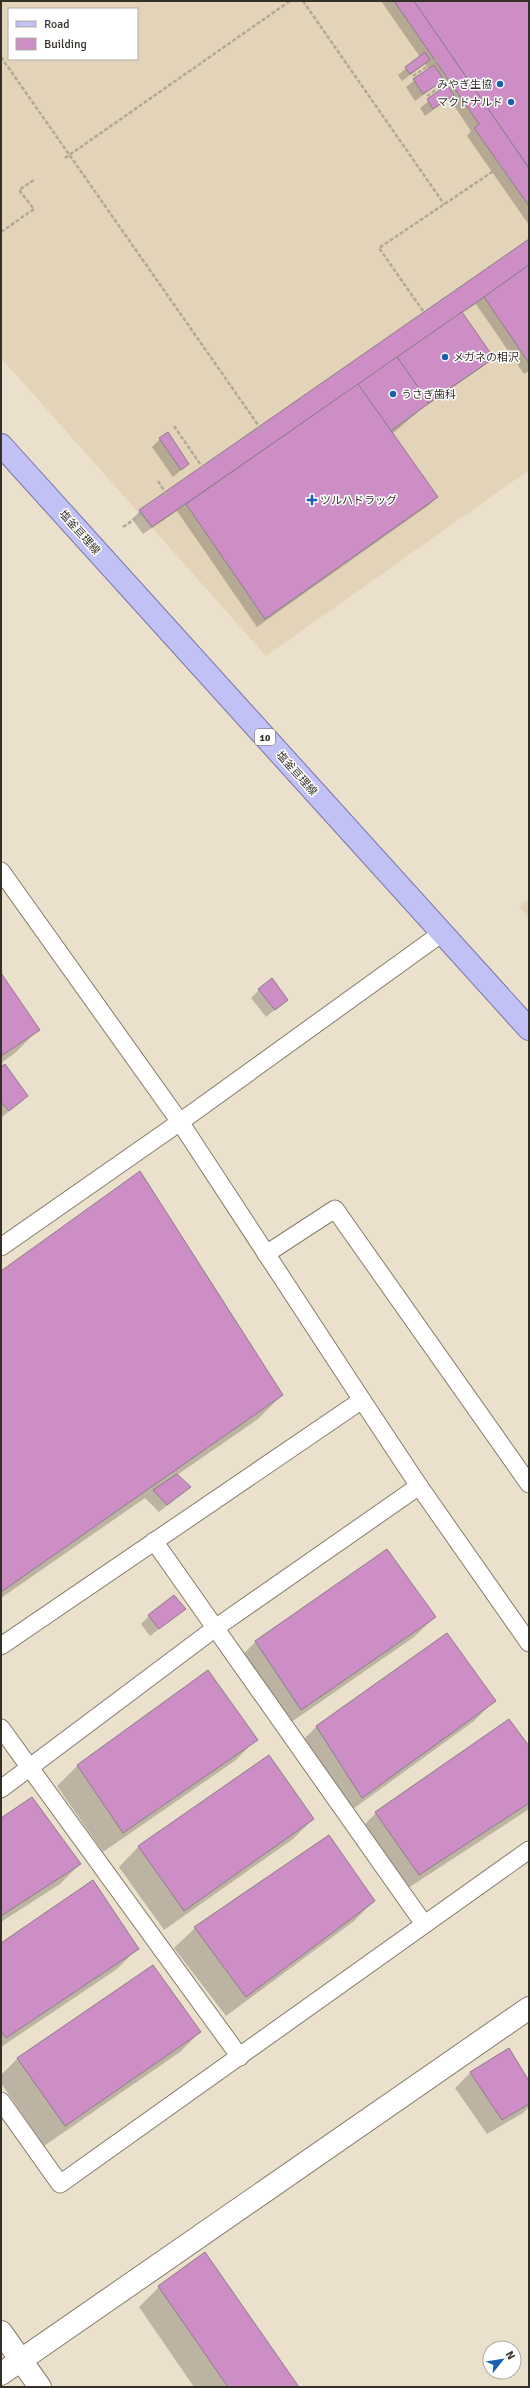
<svg xmlns="http://www.w3.org/2000/svg" width="530" height="2388" font-family="Signika,'Noto Sans JP',sans-serif">
  <rect width="100%" height="100%" fill="#ebe0cb"/>
  <!-- built -->
  <g fill="#e3d4b9" fill-rule="evenodd">
    <path d="M1,1H529V470L266,656L1,358ZM9,9H137V59H9Z"/>
    <polygon points="529,899 529,918 519,907"/>
  </g>
  <!-- shadow -->
  <g fill="#0003">
    <polygon points="381,1 529,1 529,225 467,136 471,131 449,98 425,116 420,108 442,90 438,84 415,101 406,87 429,70 425,64 402,81 398,75 420,57"/>
    <polygon points="529,240 529,371 524,374 476,304 462,313 493,358 485,365 419,411 392,434 437,497 429,505 257,627 177,511 143,534 132,519 140,511"/>
    <polygon points="160,439 188,464 173,477 152,447"/>
    <polygon points="1,975 38,1030 15,1053 1,1063"/>
    <polygon points="259,990 287,1000 266,1017 251,998"/>
    <polygon points="1,1069 26,1096 1,1118"/>
    <polygon points="1,1272 282,1395 258,1419 177,1475 190,1487 159,1512 145,1498 1,1598"/>
    <polygon points="184,1609 150,1636 141,1624 149,1616"/>
    <polygon points="435,1617 414,1637 280,1730 236,1662 256,1641"/>
    <polygon points="494,1701 474,1721 342,1817 296,1747 317,1726"/>
    <polygon points="256,1739 236,1760 103,1852 57,1786 78,1765"/>
    <polygon points="529,1748 529,1809 399,1894 356,1833 376,1813"/>
    <polygon points="313,1819 293,1839 164,1930 119,1867 139,1846"/>
    <polygon points="1,1820 80,1864 60,1884 1,1922"/>
    <polygon points="328,1836 374,1901 354,1921 226,2016 174,1948 195,1928"/>
    <polygon points="1,1944 137,1949 117,1969 1,2047"/>
    <polygon points="200,2032 180,2052 44,2146 1,2083 1,2075 18,2058"/>
    <polygon points="508,2049 529,2083 529,2107 523,2113 487,2134 455,2088 470,2073"/>
    <polygon points="159,2287 298,2387 194,2387 139,2307"/>
  </g>
  <!-- building -->
  <g fill="#cc8ec4" stroke="#8d7c8b">
    <polygon points="394,1 414,1 529,168 529,206 474,128 479,124"/>
    <polygon points="414,1 529,1 529,168"/>
    <polygon points="425,52 430,60 410,74 405,67"/>
    <polygon points="434,65 444,80 423,94 413,79"/>
    <polygon points="447,85 454,95 433,109 427,99"/>
    <polygon points="529,239 529,265 484,297 152,527 139,510"/>
    <polygon points="529,265 529,363 484,297"/>
    <polygon points="462,312 494,358 429,403 397,357"/>
    <polygon points="397,357 429,403 391,431 358,384"/>
    <polygon points="358,384 438,497 265,619 186,504"/>
    <polygon points="168,432 189,464 181,470 159,438"/>
    <polygon points="1,973 40,1030 1,1056"/>
    <polygon points="272,978 288,1000 275,1010 258,989"/>
    <polygon points="5,1064 28,1096 9,1111 1,1102 1,1067"/>
    <polygon points="140,1171 283,1395 1,1592 1,1271"/>
    <polygon points="177,1474 191,1487 167,1505 153,1490"/>
    <polygon points="387,1549 436,1617 301,1710 255,1641"/>
    <polygon points="174,1595 186,1609 159,1629 148,1615"/>
    <polygon points="447,1633 496,1701 362,1798 316,1726"/>
    <polygon points="208,1670 258,1740 123,1833 77,1765"/>
    <polygon points="509,1719 529,1746 529,1803 419,1875 375,1812"/>
    <polygon points="269,1755 314,1819 184,1911 138,1846"/>
    <polygon points="32,1797 81,1864 1,1916 1,1818"/>
    <polygon points="329,1835 375,1901 246,1997 194,1927"/>
    <polygon points="93,1880 139,1949 6,2038 1,2031 1,1943"/>
    <polygon points="153,1965 201,2032 65,2126 17,2058"/>
    <polygon points="509,2048 529,2081 529,2104 502,2120 470,2072"/>
    <polygon points="205,2252 299,2387 228,2387 158,2286"/>
  </g>
  <g fill="none" stroke-linecap="round" stroke-linejoin="round">
    <defs>
      <g id="lane">
        <polyline points="1,871 180,1122 362,1400 1,1646"/>
        <polyline points="1,1247 180,1122 442,933"/>
        <polyline points="266,1254 335,1209 529,1484"/>
        <polyline points="362,1400 419,1486 529,1643"/>
        <polyline points="154,1541 424,1924"/>
        <polyline points="1,1728 240,2057"/>
        <polyline points="1,1789 214,1629 419,1486"/>
        <polyline points="1,2101 60,2184 529,1850"/>
      </g>
      <polyline id="street" points="1,2374 529,2008"/>
      <polyline id="secondary" points="1,2332 40,2387"/>
      <polyline id="primary" points="1,445 529,1029"/>
    </defs>
    <!-- lane casing -->
    <use href="#lane" stroke="#867c6a" stroke-width="19"/>
    <!-- street casing -->
    <use href="#street" stroke="#867c6a" stroke-width="24"/>
    <!-- secondary casing -->
    <use href="#secondary" stroke="#867c6a" stroke-width="24"/>
    <!-- primary casing -->
    <use href="#primary" stroke="#7673a9" stroke-width="24"/>
    <!-- path -->
    <g stroke="#b1a897" stroke-width="2.5" stroke-dasharray="4 2" stroke-linecap="butt">
      <polyline points="303,1 444,204"/>
      <polyline points="1,57 263,432"/>
      <polyline points="413,76 440,58"/>
      <polyline points="427,96 454,77"/>
      <polyline points="65,158 290,1"/>
      <polyline points="1,232 34,209 19,190 34,180"/>
      <polyline points="423,311 379,248 501,166"/>
      <polyline points="174,426 205,471"/>
      <polyline points="158,481 168,497"/>
      <polyline points="123,527 142,514"/>
    </g>
    <!-- lane -->
    <use href="#lane" stroke="#fff" stroke-width="17"/>
    <!-- street -->
    <use href="#street" stroke="#fff" stroke-width="22"/>
    <!-- secondary -->
    <use href="#secondary" stroke="#fff" stroke-width="22"/>
    <!-- primary -->
    <use href="#primary" stroke="#c2c1f5" stroke-width="22"/>
  </g>
  <!-- markers -->
  <g fill="#1861b1" stroke="#fff" stroke-width="1.5">
    <circle cx="500" cy="84" r="4"/>
    <circle cx="511" cy="102" r="4"/>
    <circle cx="445" cy="357" r="4"/>
    <circle cx="393" cy="394" r="4"/>
    <path d="M310 494h4v4h4v4h-4v4h-4v-4h-4v-4h4z"/>
  </g>
  <g text-anchor="middle" stroke-width="3" stroke-linejoin="round" paint-order="stroke">
    <!-- shield labels -->
    <rect fill="#fff" stroke="#716e68" stroke-width="1" x="255" y="729" width="20" height="16" rx="3"/>
    <g font-size="10" font-weight="bold" fill="#343028">
      <text x="265" y="741">10</text>
    </g>
    <!-- poi labels -->
    <g font-size="11" fill="#343028" stroke="#fff" text-anchor="start">
      <text x="492" y="88" text-anchor="end">みやぎ生協</text>
      <text x="503" y="106" text-anchor="end">マクドナルド</text>
      <text x="453" y="361">メガネの相沢</text>
      <text x="401" y="398">うさぎ歯科</text>
      <text x="320" y="504">ツルハドラッグ</text>
    </g>
    <!-- street labels -->
    <g font-size="11" fill="#343028" stroke="#fff">
      <text transform="translate(80 532) rotate(48)" y="4">塩釜亘理線</text>
      <text transform="translate(297 773) rotate(48)" y="4">塩釜亘理線</text>
    </g>
  </g>
  <!-- border -->
  <rect width="530" height="2388" fill="none" stroke="#343028" stroke-width="4"/>
  <!-- legend -->
  <rect x="8" y="8" width="130" height="52" fill="#ffffff" stroke="#aeaca9"/>
  <rect x="16" y="21" width="20" height="6" fill="#c2c1f5" stroke="#aeaca9"/>
  <text x="44" y="28" font-size="12" fill="#343028">Road</text>
  <rect x="16" y="38" width="20" height="12" fill="#cc8ec4" stroke="#aeaca9"/>
  <text x="44" y="48" font-size="12" fill="#343028">Building</text>
  <!-- north arrow -->
  <g transform="translate(502 2360) rotate(60)"><circle r="19" fill="#ffffff" stroke="#aeaca9"/>
  <path d="M0-3L7 15L0 10L-7 15Z" fill="#1861b1"/>
  <text y="-6" font-size="11" font-weight="bold" text-anchor="middle" fill="#343028">N</text>
  </g>
</svg>
